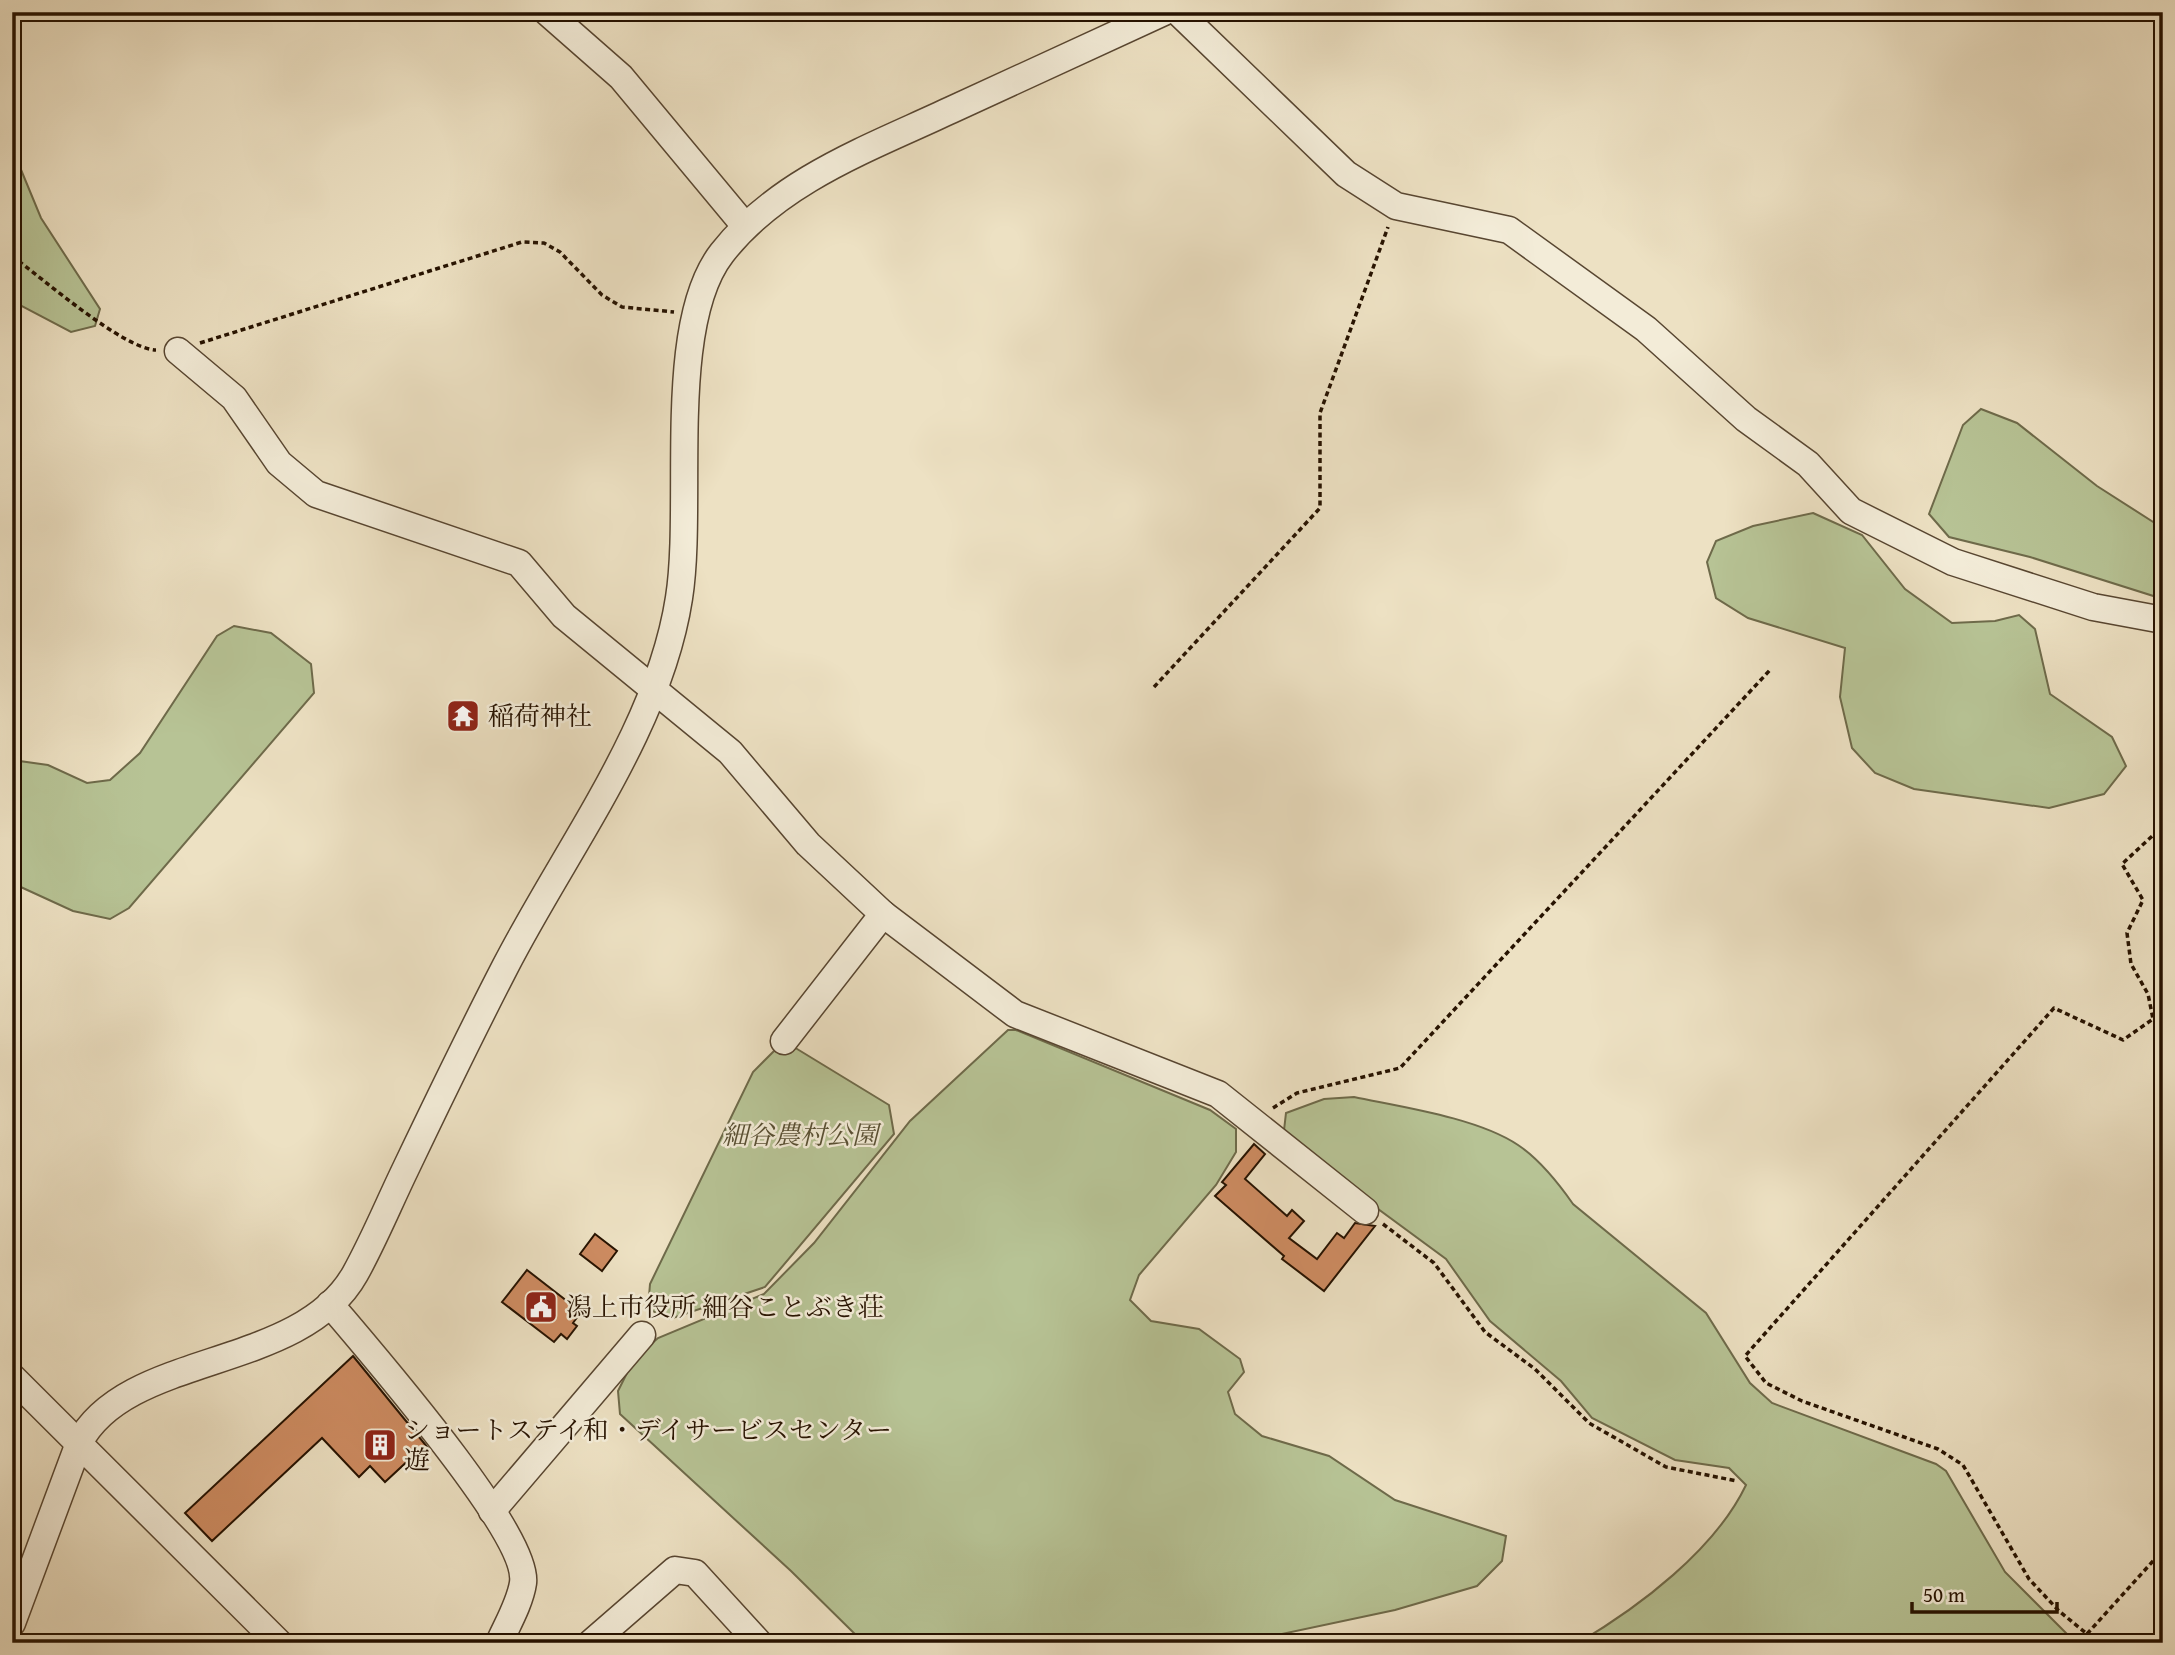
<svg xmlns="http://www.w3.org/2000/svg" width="2175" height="1655" font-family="'Gentium Book Plus','Noto Serif JP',serif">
  <rect width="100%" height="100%" fill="#ede1c3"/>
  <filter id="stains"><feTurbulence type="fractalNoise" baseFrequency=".00286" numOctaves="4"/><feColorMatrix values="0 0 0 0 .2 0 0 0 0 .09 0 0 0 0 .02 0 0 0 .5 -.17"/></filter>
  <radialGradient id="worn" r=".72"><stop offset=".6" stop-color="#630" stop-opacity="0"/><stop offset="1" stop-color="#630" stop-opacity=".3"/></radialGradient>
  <!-- green -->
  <g fill="#b7c395" stroke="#6e6a4a" stroke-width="2">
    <polygon points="12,148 41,218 100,309 95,326 71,332 12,301"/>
    <polygon points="1981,409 2017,423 2097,486 2161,527 2163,599 2030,557 1949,537 1929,514 1963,425"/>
    <polygon points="1813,513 1862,535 1905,589 1952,623 1995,621 2019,615 2035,629 2050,694 2112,737 2126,766 2104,794 2049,808 1914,789 1875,773 1852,748 1840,697 1845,648 1748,618 1716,598 1707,562 1716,541 1753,526"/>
    <polygon points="234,626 271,633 311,664 314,693 129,908 110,919 73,911 12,883 12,760 48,765 87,783 110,780 140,753 217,636"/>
    <polygon points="1008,1030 1016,1030 1210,1110 1236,1129 1236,1152 1216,1185 1139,1275 1130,1300 1151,1321 1199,1329 1240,1359 1244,1372 1228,1392 1235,1414 1262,1436 1329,1456 1395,1500 1506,1536 1502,1561 1477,1586 1395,1610 1239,1643 864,1643 791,1571 620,1414 618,1391 634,1359 658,1338 764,1294 814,1243 910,1121"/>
    <polygon points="784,1041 889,1105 894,1134 765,1287 670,1319 648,1309 650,1284 753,1072"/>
    <path d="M1354,1097C1402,1107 1478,1118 1518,1145C1539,1159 1559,1184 1573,1204L1706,1313L1750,1383L1772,1403L1936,1464L1946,1471L2005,1572L2076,1643H1578C1639,1607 1715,1550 1746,1485L1729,1468L1675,1460L1592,1418L1561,1381L1490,1321L1446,1259L1283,1139L1286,1113L1324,1099Z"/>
  </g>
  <!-- building -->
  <g fill="#ce8c62" stroke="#261200" stroke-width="2">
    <polygon points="1254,1144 1265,1154 1245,1179 1287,1216 1292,1210 1304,1221 1289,1238 1317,1259 1337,1233 1344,1238 1355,1223 1375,1226 1324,1291 1282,1259 1284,1256 1215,1196 1226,1185 1222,1182"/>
    <polygon points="595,1234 617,1251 602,1271 580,1254"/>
    <polygon points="527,1270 581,1312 573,1323 577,1326 567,1339 561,1334 554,1342 502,1302"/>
    <polygon points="353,1356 428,1448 415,1460 412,1457 385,1482 370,1466 359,1477 322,1438 212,1541 185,1513"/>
  </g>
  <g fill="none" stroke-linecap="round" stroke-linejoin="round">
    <defs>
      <g id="minor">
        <polyline points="547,12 621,77 745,226"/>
        <polyline points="1178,12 1346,174 1396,206 1509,230 1646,329 1746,419 1808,464 1851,511 1953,562 2093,607 2163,620"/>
        <polyline points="178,351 234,398 279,463 316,494 519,563 564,616 730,752 808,844 883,914 1015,1014 1218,1094 1365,1211"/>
        <polyline points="784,1041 883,914"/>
        <path d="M330,1304C366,1347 530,1534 523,1583C520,1603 507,1625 499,1643"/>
        <polyline points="12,1377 279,1643"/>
        <polyline points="492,1511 642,1335"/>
        <path d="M12,1623L79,1443C127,1351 300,1372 355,1274C374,1240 389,1203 406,1168C438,1101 471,1033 505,967C565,850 659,729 679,598C694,504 665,326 722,253C779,180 870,148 951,110C1022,78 1093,45 1164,12"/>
        <polyline points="591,1643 675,1570 695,1573 759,1643"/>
      </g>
    </defs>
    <!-- minor casing -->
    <use href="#minor" stroke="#584631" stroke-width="29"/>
    <!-- path -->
    <g stroke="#261200" stroke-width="3.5" stroke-dasharray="5 3.5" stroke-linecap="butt">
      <path d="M12,256C42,278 123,349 156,350"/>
      <polyline points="200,343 522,242 544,243 560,252 602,295 622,307 674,312"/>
      <polyline points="1154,687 1320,508 1320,413 1388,227"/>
      <polyline points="1273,1108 1297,1093 1400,1068 1770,670"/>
      <polyline points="1383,1224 1434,1263 1485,1332 1535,1369 1589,1423 1666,1467 1737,1481"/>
      <polyline points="2087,1634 2163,1550"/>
      <polyline points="2098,1643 2059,1611 2029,1579 1963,1465 1938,1449 1802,1401 1766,1383 1745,1356 2054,1008 2123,1040 2153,1019 2148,994 2131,964 2127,933 2143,900 2122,864 2163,826"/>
    </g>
    <!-- minor -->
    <use href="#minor" stroke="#f3ecd8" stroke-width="26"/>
  </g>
  <!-- icons -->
  <defs>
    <symbol id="temple-square" viewBox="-11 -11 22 22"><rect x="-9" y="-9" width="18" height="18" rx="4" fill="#8f2418" stroke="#f3ecd8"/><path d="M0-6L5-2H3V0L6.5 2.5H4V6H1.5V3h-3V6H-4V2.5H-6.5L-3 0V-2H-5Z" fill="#fff"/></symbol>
    <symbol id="civic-square" viewBox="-11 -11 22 22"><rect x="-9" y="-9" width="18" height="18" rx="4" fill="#8f2418" stroke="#f3ecd8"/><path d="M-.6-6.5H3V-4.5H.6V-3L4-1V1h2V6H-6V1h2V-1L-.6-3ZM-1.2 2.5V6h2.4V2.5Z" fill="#fff"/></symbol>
    <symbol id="building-square" viewBox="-11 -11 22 22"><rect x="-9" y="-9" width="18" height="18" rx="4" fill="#8f2418" stroke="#f3ecd8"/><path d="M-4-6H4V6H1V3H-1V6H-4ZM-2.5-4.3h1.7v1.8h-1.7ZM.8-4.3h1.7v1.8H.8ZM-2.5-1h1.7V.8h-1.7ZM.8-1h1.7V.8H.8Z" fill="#fff"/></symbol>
  </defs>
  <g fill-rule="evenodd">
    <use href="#temple-square" x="444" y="697" width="38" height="38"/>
    <use href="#civic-square" x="522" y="1288" width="38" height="38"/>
    <use href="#building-square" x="361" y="1426" width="38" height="38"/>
  </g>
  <g text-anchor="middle" stroke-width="5" stroke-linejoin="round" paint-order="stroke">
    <!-- poi labels -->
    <g font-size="26" fill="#261200" stroke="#f3ecd8" text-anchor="start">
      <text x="488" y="725">稲荷神社</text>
      <text x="566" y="1316">潟上市役所 細谷ことぶき荘</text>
      <text x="404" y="1439">ショートステイ和・デイサービスセンター<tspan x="404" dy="30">遊</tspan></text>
    </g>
    <!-- park labels -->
    <g font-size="26" font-style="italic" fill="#595034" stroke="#f3ecd8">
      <text x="800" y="1144">細谷農村公園</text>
    </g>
  </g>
  <!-- margin -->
  <rect width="2175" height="1655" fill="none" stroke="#ede1c3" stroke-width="42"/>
  <rect x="14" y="14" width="2147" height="1627" fill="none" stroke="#261200" stroke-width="3.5"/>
  <rect x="21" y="21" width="2133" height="1613" fill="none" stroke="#261200" stroke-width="2"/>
  <!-- scale -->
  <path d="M1912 1602v10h145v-10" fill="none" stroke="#261200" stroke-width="3.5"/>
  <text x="1923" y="1602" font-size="21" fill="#261200" stroke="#f3ecd8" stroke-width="5" paint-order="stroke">50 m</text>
  <rect width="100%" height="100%" filter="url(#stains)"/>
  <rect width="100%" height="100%" fill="url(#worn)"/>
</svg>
